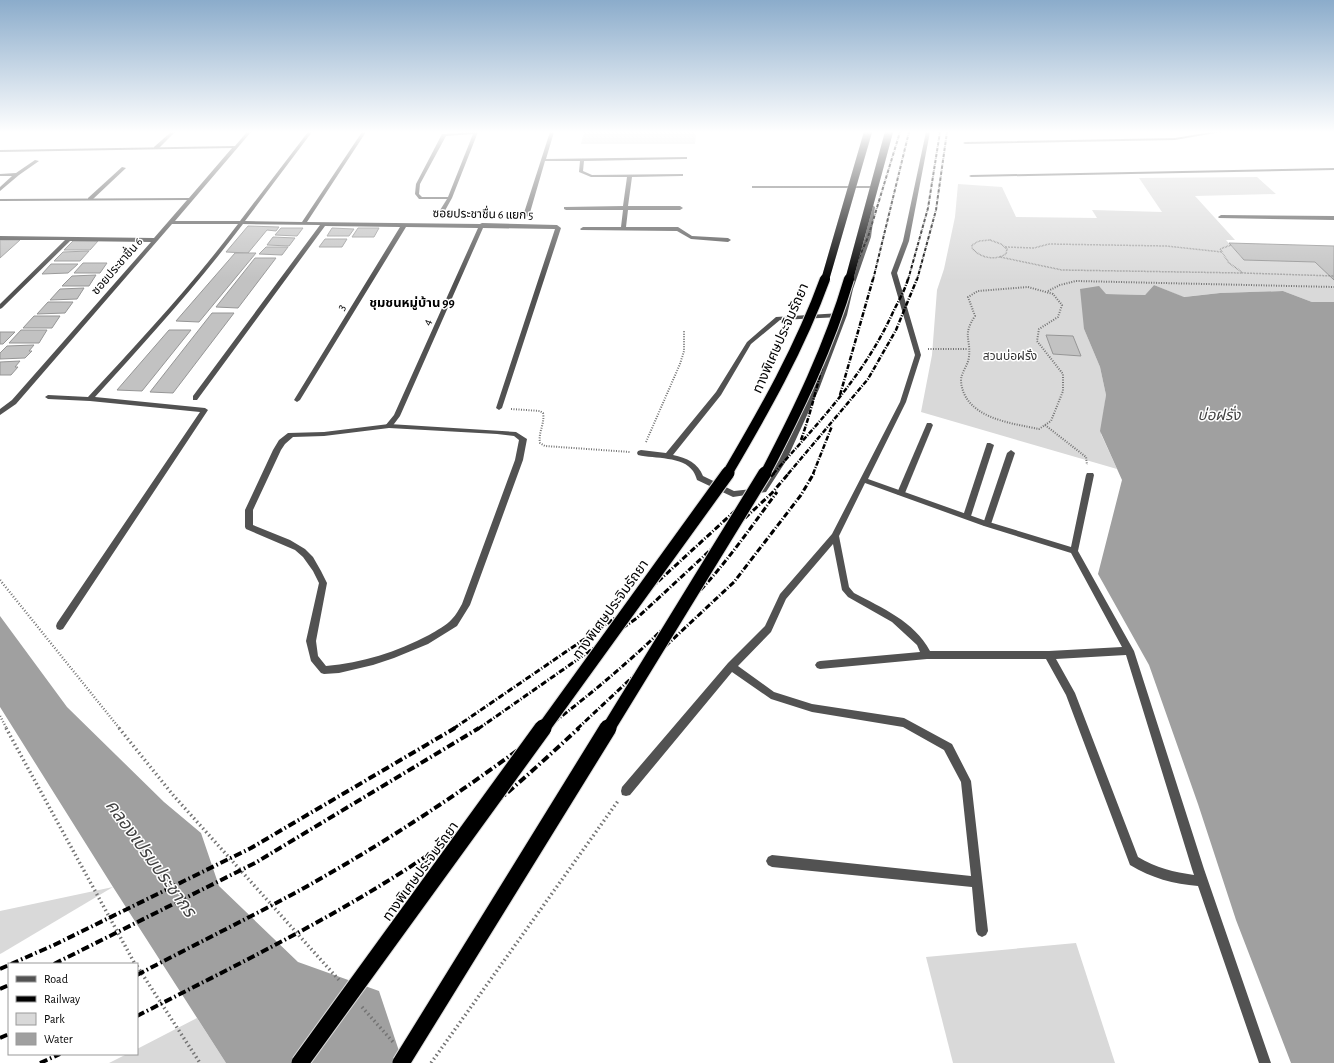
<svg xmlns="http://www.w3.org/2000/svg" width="1334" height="1063" font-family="'Alegreya Sans','Noto Sans Thai',sans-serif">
  <rect width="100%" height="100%" fill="#fff"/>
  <!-- green -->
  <g fill="#d9d9d9">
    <polygon points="584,132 696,132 695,144 581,144"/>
    <polygon points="1257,177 1276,194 1195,196 1235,240 1226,240 1241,257 1315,258 1334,274 1334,302 1312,302 1283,291 1220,293 1183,297 1154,285 1145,295 1105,294 1084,329 1100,367 1106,395 1101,434 1117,469 921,412 932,355 937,290 944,269 955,217 958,184 1002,187 1016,217 1097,218 1092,210 1162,212 1139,178"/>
    <polygon points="113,887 2,953 0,954 0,911"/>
    <polygon points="1076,943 1115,1063 953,1063 926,957"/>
    <polygon points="197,1018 226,1063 109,1063 127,1054 137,1054 137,1049"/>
  </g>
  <!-- water -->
  <g fill="#a0a0a0">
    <polygon points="1154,285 1184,297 1220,293 1283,291 1312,302 1334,302 1334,1063 1291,1063 1236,920 1198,804 1149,665 1098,574 1122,480 1100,431 1106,395 1100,367 1084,329 1080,289 1099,286 1106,294 1145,295"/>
    <polygon points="0,616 67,707 164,802 201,833 219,886 298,962 379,991 403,1063 226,1063 113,887 0,707"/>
  </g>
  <!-- building -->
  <g fill="#c2c2c2" stroke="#969696">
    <polygon points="248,226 279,227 276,231 267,230 248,253 226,252"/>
    <polygon points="281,228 303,228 297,236 275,235"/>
    <polygon points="332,228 354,229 349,236 327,236"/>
    <polygon points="358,228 379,228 374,237 352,237"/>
    <polygon points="273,237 295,238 289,246 267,245"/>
    <polygon points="325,239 347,239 342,247 319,247"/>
    <polygon points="0,240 20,240 0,258"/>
    <polygon points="73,241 98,241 90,250 64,250"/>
    <polygon points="1229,243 1334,246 1334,280 1315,262 1244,260"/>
    <polygon points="266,247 288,247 282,255 259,254"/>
    <polygon points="89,251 80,261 54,261 63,252"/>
    <polygon points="235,253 256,253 199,322 176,321"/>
    <polygon points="255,258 276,258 238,308 216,307"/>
    <polygon points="83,263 107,263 100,273 74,273"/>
    <polygon points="51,264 78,264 68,273 42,274"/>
    <polygon points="96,275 89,286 62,286 72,276"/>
    <polygon points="84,288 77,299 50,300 60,289"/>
    <polygon points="48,302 73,302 65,313 37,314"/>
    <polygon points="212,313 234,313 173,393 150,392"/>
    <polygon points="34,316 60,316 52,328 23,328"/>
    <polygon points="21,330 47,330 39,343 9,343"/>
    <polygon points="169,330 191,330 142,391 117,390"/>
    <polygon points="0,332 15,332 3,344 0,344"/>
    <polygon points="1046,335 1073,336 1081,356 1053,354"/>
    <polygon points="34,345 29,351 32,351 25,358 0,359 0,353 7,346"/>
    <polygon points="20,361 15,367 18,367 11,375 0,375 0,362"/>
  </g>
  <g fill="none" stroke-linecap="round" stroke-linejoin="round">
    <!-- path-far3 -->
    <g stroke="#747474" stroke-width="1.5" stroke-dasharray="0.5 1" stroke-linecap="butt">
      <path d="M990,240L1001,244L1007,249L1006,254C995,261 980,258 972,248V245L979,241Z"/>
      <polyline points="1231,245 1220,249 1229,263 1243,273 1334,276"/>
      <polyline points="1005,247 1034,248 1049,244 1166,246 1222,252"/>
      <polyline points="1000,257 1062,270 1243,273"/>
    </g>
    <!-- path-far2 -->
    <g stroke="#747474" stroke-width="2" stroke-dasharray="1 1.5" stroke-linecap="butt">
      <path d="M1028,287L1053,294L1062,305L1058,317L1039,329L1037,341L1063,374V391L1051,421L1039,429C1010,423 964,418 961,381C961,372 968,366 969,357C971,338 962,336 975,316L968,297L978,291Z"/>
      <polyline points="1048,291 1060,285 1076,281 1334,287"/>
      <polyline points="928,349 968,349"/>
      <path d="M511,409L540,411L543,413C545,424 538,432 540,443L545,446L630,452"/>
      <polyline points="1045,425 1086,457 1087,465"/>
      <polyline points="646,442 680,364 684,351 684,331"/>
    </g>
    <!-- path-far1 -->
    <g stroke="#747474" stroke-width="2.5" stroke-dasharray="1 2" stroke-linecap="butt">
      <polyline points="0,580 120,729"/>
      <polyline points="0,716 7,729"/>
    </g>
    <!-- path -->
    <g stroke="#747474" stroke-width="3.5" stroke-dasharray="1.5 3" stroke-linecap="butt">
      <polyline points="6,728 135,964"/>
      <polyline points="119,728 173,795 339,980"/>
      <polyline points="137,966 200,1063"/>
      <polyline points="362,1007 393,1042"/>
      <polyline points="431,1063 618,801"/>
    </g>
    <!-- service -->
    <g fill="#525252" fill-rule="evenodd">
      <polygon points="171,132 175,132 158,149 154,149 154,147"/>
      <polygon points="35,160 39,161 19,175 0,191 0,187 12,176 0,176 0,174 16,173"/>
      <polygon points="122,167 126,168 92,200 88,200 88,198"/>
      <polygon points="752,186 876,186 878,187 876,188 752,188"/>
      <path d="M872,205L875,207L871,237L853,289L847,315L819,389L786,461L766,492L733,497L697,480C696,477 695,474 693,471C683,456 655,459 638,455L637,453L638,451L641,450L666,453L716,392L747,342L776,317L841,313L847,289L865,237L869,207ZM840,317L813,389L779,460L761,488L734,491L703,476C698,463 687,458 673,455L721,395L751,344L780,320Z"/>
      <polygon points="927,423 931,423 933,425 905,493 904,495 898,495 897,493"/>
      <path d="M389,424L516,432L527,439L523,460L470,605L457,626L428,644L394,658L373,665L339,673L324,674L321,673L311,661L306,641L319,583L313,571L303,557L295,550L246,529L245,527V510L273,450L279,440L288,433L324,432ZM389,428L497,434L514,436L519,440L515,460L462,604C459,609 456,615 452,619C446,626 437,630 429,635C397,652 362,663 326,666L318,656L316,641L327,583L321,571L313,557L305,549L290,540L253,525V510L281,450L285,444L293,437L324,436Z"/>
      <polygon points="987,443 990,443 994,445 971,516 967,519 963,516"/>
      <polygon points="1011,450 1015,453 991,524 990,526 984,526 983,524 1007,453"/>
    </g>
    <!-- minor -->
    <g fill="#525252" fill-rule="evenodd">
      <path d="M247,132H251L175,221H240L308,132H312L245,221L302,222L362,132H366L307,222L480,224L482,223L557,225L561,228L502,408L499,410L496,408L555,229L483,228L400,416L391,428H389L385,426L394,415L478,228L406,227L300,400L297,402L294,400L400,227L325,226L197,400H193V396L320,225L243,224C197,285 146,341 95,397L205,408L208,410L63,629L60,630L57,629L56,626L57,623L200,412L90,401L48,399L45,397L48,395L88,397C140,341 192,285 238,224H172L16,404L0,415V409L12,400L151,242L70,241L2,308L0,309V304L65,240H0V236L154,238L187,200L0,201V199L189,198L232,148L0,152V150L235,146Z"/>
      <path d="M478,132L452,198L442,216H438L437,215L447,199H419L415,194L416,184L442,134ZM473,134L448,197H422L419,194L420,184L446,136Z"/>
      <polygon points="550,132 554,132 546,159 687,157 687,159 685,159 584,161 583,171 592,175 683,174 683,176 681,176 632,177 628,206 680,206 683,208 680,210 628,210 626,227 678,227 692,236 728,238 731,240 728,242 691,239 677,231 581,230 580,229 583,227 621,227 623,210 566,210 564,209 564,207 623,206 627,177 591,177 579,172 580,161 545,161 529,216 524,217 523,216"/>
      <path d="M926,132H930L909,241L897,273L921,355L906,402L868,479L989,522L1071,547L1086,475L1087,473H1093L1094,475L1078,551L1134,651L1204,869L1271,1063H1259L1198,886C1174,884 1151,878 1130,865L1066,695L1046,659H927L820,669L817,668L815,665L817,662L820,661L920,652L917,645L892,622L848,597L842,590L833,544L786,599L771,632L738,666L774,692L812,704L904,718L952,744L971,781L988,931L986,935L982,937L978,935L976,931L972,887L772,867L768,865L766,861L768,857L772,855L971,876L961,782L944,750L903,727L812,712L771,699L732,672L630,795L626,796L622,795L621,791L622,787L728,663L765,626L780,594L832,534L900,402L915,355L891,273L903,241ZM865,483L984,526L1071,553L1122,647L1049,651H930C914,621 882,608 854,593L849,587L839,536ZM1126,655L1192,869L1194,875C1174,872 1156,868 1138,857L1075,693L1056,659Z"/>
      <polygon points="1212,132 1221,132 1175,140 965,144 963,143 965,142 1175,138"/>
      <polygon points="1334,168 1334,170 971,177 969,176 971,175"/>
      <polygon points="1221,215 1334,216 1334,220 1219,218 1218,217"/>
    </g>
    <!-- rail-far3 -->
    <g stroke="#000" stroke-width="2" stroke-dasharray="3.5 1 0.5 1" stroke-linecap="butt">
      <polyline points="849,280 868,237 900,132"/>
      <polyline points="873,280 909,132"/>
      <polyline points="908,280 928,208 940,132"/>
      <polyline points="917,280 936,210 947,132"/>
    </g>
    <!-- rail-far2 -->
    <g stroke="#000" stroke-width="2.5" stroke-dasharray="5 1.5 1 1.5" stroke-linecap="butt">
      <polyline points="840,395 873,279"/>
      <path d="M801,440C820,387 827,331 850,279"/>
      <path d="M773,474C819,422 865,375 894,310C899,300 905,290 908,279"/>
      <polyline points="788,474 868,379 896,330 917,279"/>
      <polyline points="813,474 832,426"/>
    </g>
    <!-- rail-far1 -->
    <g stroke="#000" stroke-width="3" stroke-dasharray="6 2 1 2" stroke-linecap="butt">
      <polyline points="453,729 627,610 761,487 774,473"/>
      <polyline points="478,729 637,618 772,493 789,473"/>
      <path d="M545,729C603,685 658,638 706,584C732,555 754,523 777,492"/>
      <polyline points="577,729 734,582 801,495 814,473"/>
    </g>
    <!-- rail -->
    <g stroke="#000" stroke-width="4" stroke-dasharray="8 3 1.5 3" stroke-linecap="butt">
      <polyline points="11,964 54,945 251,848 455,728"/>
      <polyline points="54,964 255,863 479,728"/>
      <polyline points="0,969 9,965"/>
      <path d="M137,975C192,946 249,918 304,888C388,841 470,787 547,728"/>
      <polyline points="0,989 9,985"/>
      <path d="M137,1016C236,965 336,917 428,855C482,818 531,772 579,728"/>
      <polyline points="0,1038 9,1034"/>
      <polyline points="40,1063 60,1054"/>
    </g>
    <defs>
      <g id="motorway-bridge-far3">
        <polyline points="825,280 868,132"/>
        <polyline points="849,280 889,132"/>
      </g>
      <g id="motorway-bridge-far2">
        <path d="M727,474C764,411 800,348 825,279"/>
        <path d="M765,474C798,411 829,347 849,279"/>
      </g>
      <g id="motorway-bridge-far1">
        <polyline points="543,729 728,473"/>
        <polyline points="608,729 765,473"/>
      </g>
      <g id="motorway-bridge">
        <polyline points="300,1063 543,728"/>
        <polyline points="401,1063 608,728"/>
      </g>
    </defs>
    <!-- motorway-bridge-far3 casing -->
    <use href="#motorway-bridge-far3" stroke="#dbdbdb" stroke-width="8" stroke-linecap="butt"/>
    <!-- motorway-bridge-far2 casing -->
    <use href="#motorway-bridge-far2" stroke="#dbdbdb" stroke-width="12" stroke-linecap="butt"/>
    <!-- motorway-bridge-far1 casing -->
    <use href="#motorway-bridge-far1" stroke="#dbdbdb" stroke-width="15" stroke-linecap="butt"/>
    <!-- motorway-bridge casing -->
    <use href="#motorway-bridge" stroke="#dbdbdb" stroke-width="19" stroke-linecap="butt"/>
    <!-- motorway-bridge-far3 -->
    <use href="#motorway-bridge-far3" stroke="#000" stroke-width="8"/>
    <!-- motorway-bridge-far2 -->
    <use href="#motorway-bridge-far2" stroke="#000" stroke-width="10"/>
    <!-- motorway-bridge-far1 -->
    <use href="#motorway-bridge-far1" stroke="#000" stroke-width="13"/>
    <!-- motorway-bridge -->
    <use href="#motorway-bridge" stroke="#000" stroke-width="17"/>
  </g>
  <!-- sky -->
  <linearGradient id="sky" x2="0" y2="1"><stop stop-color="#8baccb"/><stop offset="0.47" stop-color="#fff"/><stop offset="1" stop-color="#fff" stop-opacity="0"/></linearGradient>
  <rect width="1334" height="281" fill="url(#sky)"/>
  <g text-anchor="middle" stroke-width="3" stroke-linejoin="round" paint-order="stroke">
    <!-- far-street labels -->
    <g font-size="12" fill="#000" stroke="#fff">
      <text transform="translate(483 214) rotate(1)" y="4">ซอยประชาชื่น 6 แยก 5</text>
      <text transform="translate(117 266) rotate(-49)" y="4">ซอยประชาชื่น 6</text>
      <text transform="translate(341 307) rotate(-59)" y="4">3</text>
      <text transform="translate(427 322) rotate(-66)" y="4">4</text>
    </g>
    <!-- far-park labels -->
    <g font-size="12" fill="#303030" stroke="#fff">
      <text x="1010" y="360">สวนบ่อฝรั่ง</text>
    </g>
    <!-- far-neighbourhood labels -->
    <g font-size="13" font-weight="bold" fill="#000" stroke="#fff">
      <text x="412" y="307">ชุมชนหมู่บ้าน 99</text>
    </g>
    <!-- street labels -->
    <g font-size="14" fill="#000" stroke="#fff">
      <text transform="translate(780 338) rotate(-66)" y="5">ทางพิเศษประจิมรัถยา</text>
      <text transform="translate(610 609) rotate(-54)" y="5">ทางพิเศษประจิมรัถยา</text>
      <text transform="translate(420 871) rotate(-54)" y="5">ทางพิเศษประจิมรัถยา</text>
    </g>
    <!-- water labels -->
    <g font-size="15" font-style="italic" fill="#414141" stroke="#fff">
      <text x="1219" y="420">บ่อฝรั่ง</text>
    </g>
    <!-- near-water labels -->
    <g font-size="18" font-style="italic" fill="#414141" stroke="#fff">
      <text transform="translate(151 858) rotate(54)" y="6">คลองเปรมประชากร</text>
    </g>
  </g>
  <!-- legend -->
  <rect x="8" y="963" width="130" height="92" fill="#ffffff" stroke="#999999"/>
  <rect x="16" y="976" width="20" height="6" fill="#525252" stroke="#999999"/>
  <text x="44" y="983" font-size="12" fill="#000000">Road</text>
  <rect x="16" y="996" width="20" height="6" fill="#000000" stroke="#999999"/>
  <text x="44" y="1003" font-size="12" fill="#000000">Railway</text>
  <rect x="16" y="1013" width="20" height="12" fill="#d9d9d9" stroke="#999999"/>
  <text x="44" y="1023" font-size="12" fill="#000000">Park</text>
  <rect x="16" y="1033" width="20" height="12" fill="#a0a0a0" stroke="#999999"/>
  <text x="44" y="1043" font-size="12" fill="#000000">Water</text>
</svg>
